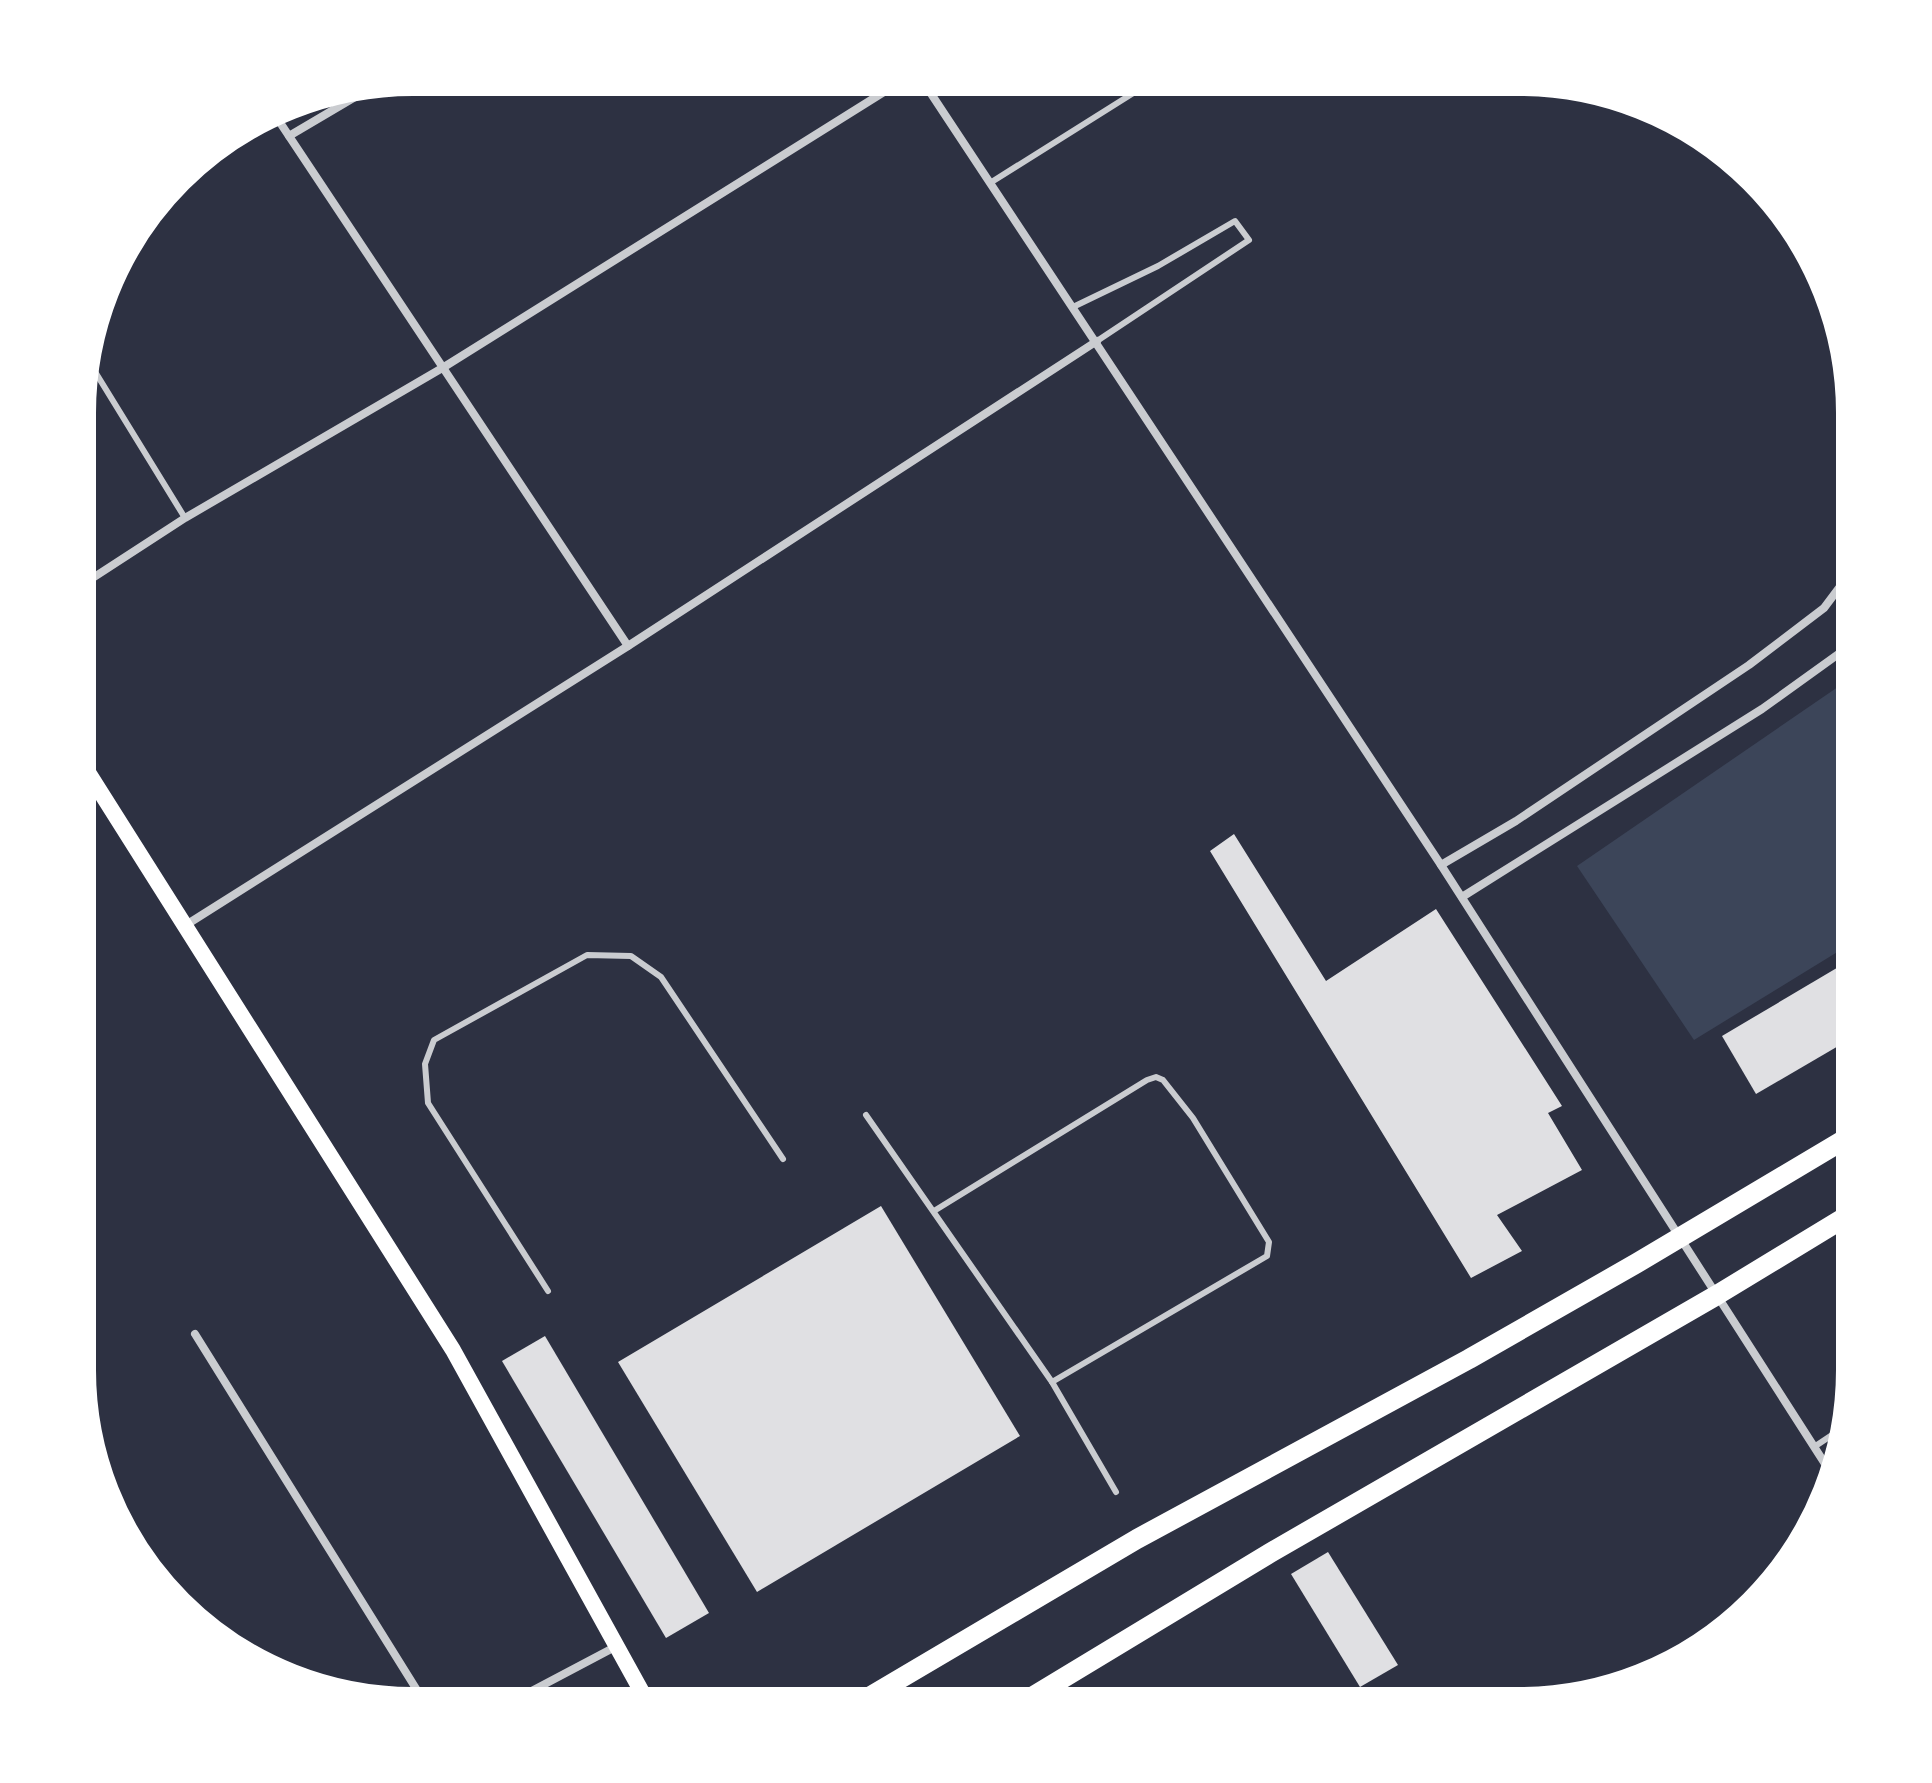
<svg xmlns="http://www.w3.org/2000/svg" width="1932" height="1783" font-family="'Fira Sans Condensed',sans-serif">
  <rect width="100%" height="100%" fill="#2d3142"/>
  <!-- green -->
  <polygon fill="#3c4559" points="1851,678 1852,943 1694,1040 1577,866"/>
  <!-- building -->
  <g fill="#e0e0e3">
    <polygon points="1234,834 1326,981 1436,909 1562,1106 1548,1113 1582,1170 1497,1215 1522,1251 1471,1278 1210,851"/>
    <polygon points="1852,959 1852,1038 1756,1094 1722,1036"/>
    <polygon points="881,1206 1020,1436 757,1592 618,1362"/>
    <polygon points="545,1336 709,1613 666,1638 502,1361"/>
    <polygon points="1328,1552 1398,1665 1360,1687 1291,1574"/>
  </g>
  <g fill="none" stroke-linecap="round" stroke-linejoin="round">
    <!-- service -->
    <g stroke="#caccd0" stroke-width="6">
      <polyline points="990,183 1154,80"/>
      <polyline points="1073,307 1158,266 1235,221 1249,240 1097,341"/>
      <polyline points="86,357 185,518"/>
      <polyline points="866,1115 1052,1382 1116,1492"/>
      <polyline points="934,1211 1147,1080 1156,1077 1163,1080 1193,1118 1269,1242 1267,1256 1052,1382"/>
      <polyline points="548,1291 428,1103 425,1064 434,1040 587,955 631,956 661,977 783,1159"/>
      <polyline points="1814,1447 1838,1431"/>
    </g>
    <!-- minor -->
    <g stroke="#caccd0" stroke-width="8">
      <polyline points="922,80 1441,865 1829,1470"/>
      <polyline points="275,115 628,646"/>
      <polyline points="289,136 372,87"/>
      <polyline points="85,583 185,518 444,367 903,80"/>
      <polyline points="1441,865 1516,821 1749,665 1824,608 1851,572"/>
      <polyline points="1462,897 1762,709 1851,645"/>
      <polyline points="186,925 628,646 1097,341"/>
      <polyline points="195,1334 425,1703"/>
      <polyline points="509,1703 615,1647"/>
    </g>
    <!-- secondary -->
    <polyline stroke="#fff" stroke-width="16" points="84,766 453,1350 648,1703"/>
    <!-- primary -->
    <g stroke="#fff" stroke-width="20">
      <polyline points="859,1703 1137,1539 1469,1359 1637,1263 1852,1135"/>
      <polyline points="1022,1703 1270,1553 1717,1295 1852,1213"/>
    </g>
  </g>
  <!-- crop -->
  <path d="M0 0H1932V1783H0ZM413 94H1519A319 319 0 0 1 1838 413V1370A319 319 0 0 1 1519 1689H413A319 319 0 0 1 94 1370V413A319 319 0 0 1 413 94Z" fill="#fff" fill-rule="evenodd"/>
  <path fill="none" stroke="#fff" stroke-width="4" d="M413 94H1519A319 319 0 0 1 1838 413V1370A319 319 0 0 1 1519 1689H413A319 319 0 0 1 94 1370V413A319 319 0 0 1 413 94Z"/>
</svg>
